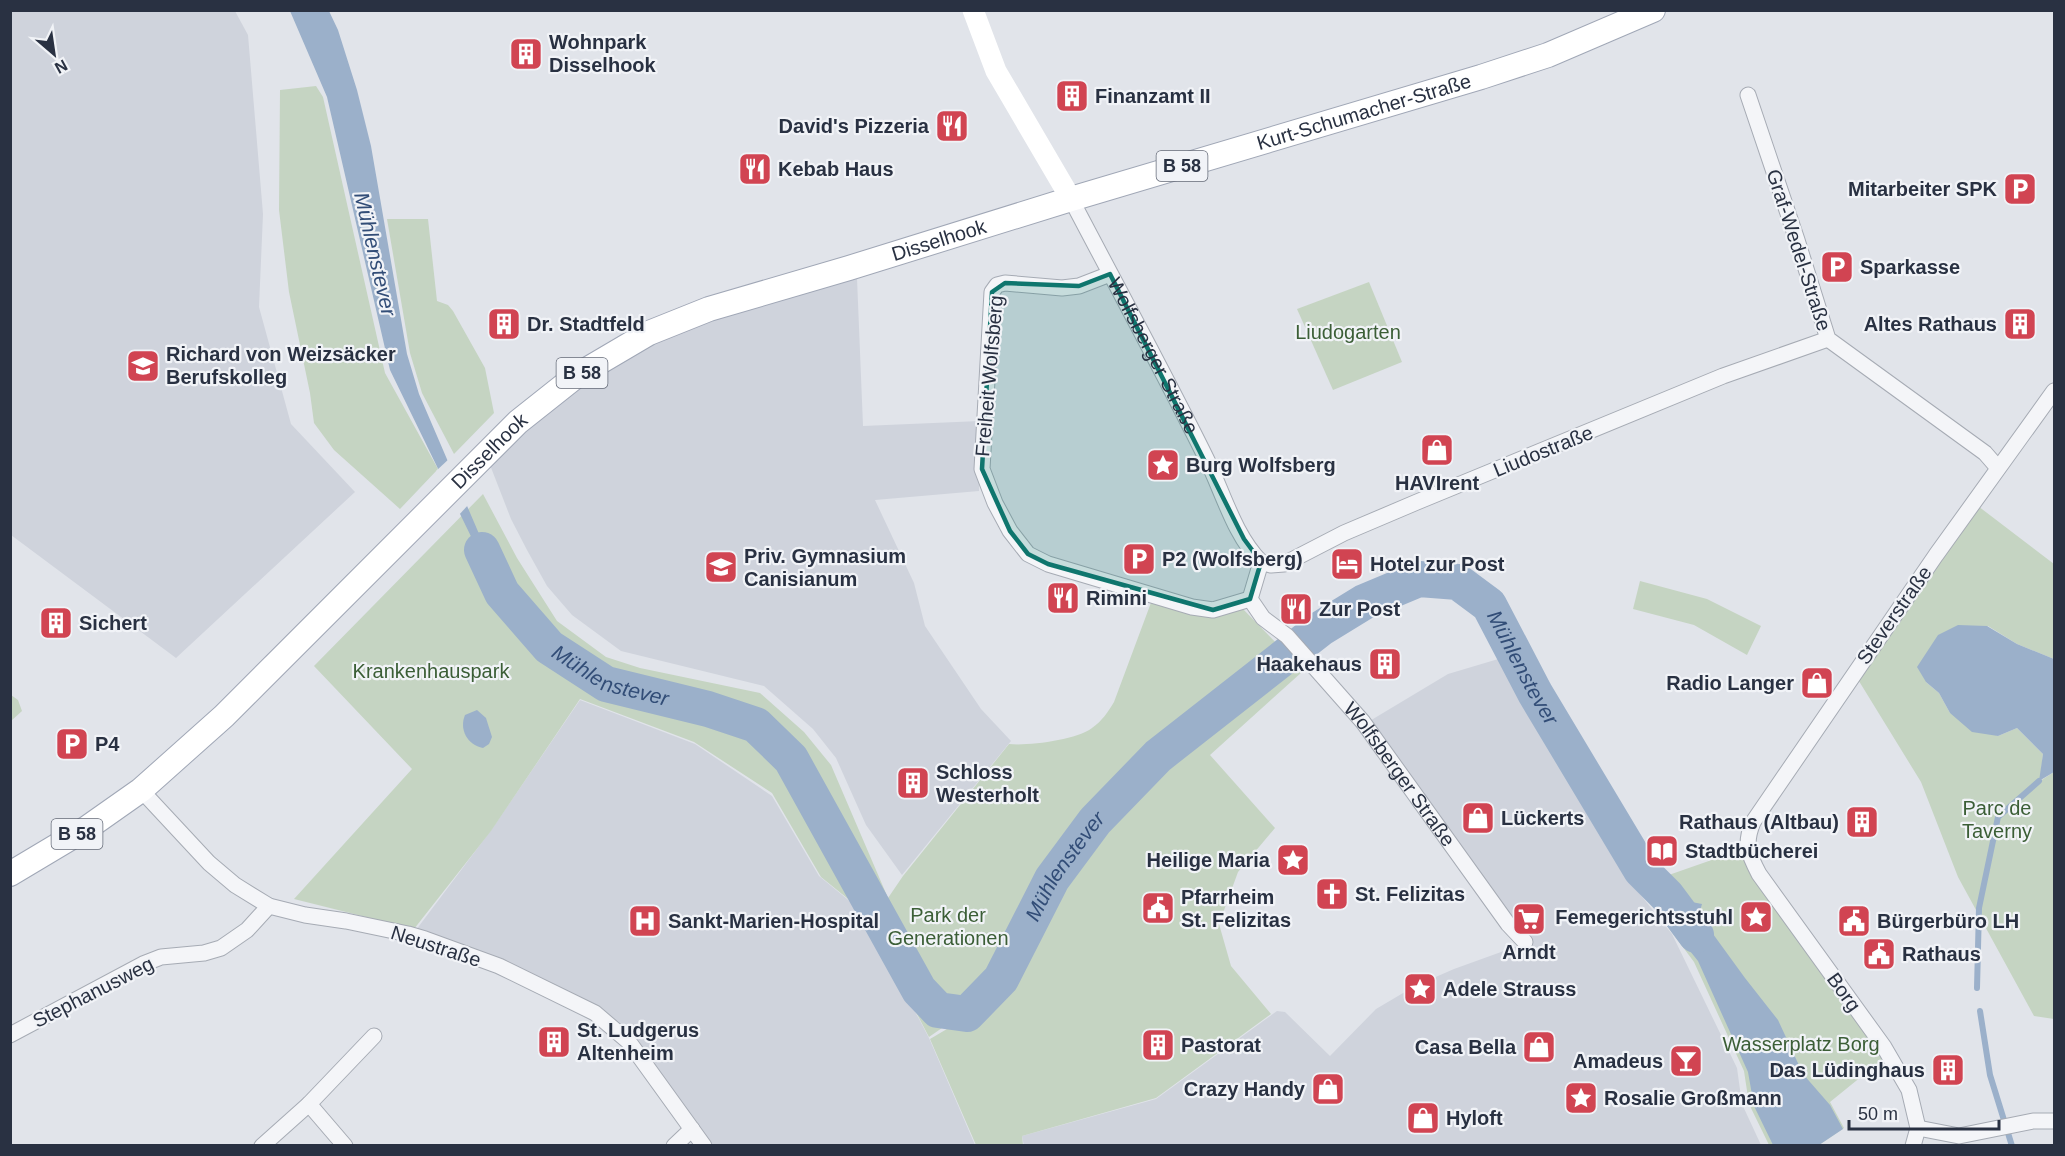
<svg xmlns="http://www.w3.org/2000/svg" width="2065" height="1156" font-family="Arial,sans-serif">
  <rect width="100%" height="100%" fill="#e1e4ea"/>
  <!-- built -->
  <g fill="#cfd3dc">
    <polygon points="11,10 235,11 248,35 263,214 259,307 291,424 355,492 176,658 11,535"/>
    <polygon points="857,278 863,426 980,421 979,491 875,500 914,583 925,626 981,709 1011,741 902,875 866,825 836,758 813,729 764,686 621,651 572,615 547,586 527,550 511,519 490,465 580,379 656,335"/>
    <polygon points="1505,657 1639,893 1672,934 1737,1068 1742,1104 1761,1145 1024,1146 1022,1136 1156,1099 1277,1011 1285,1012 1330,1056 1376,1009 1415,986 1454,969 1526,943 1363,725 1448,674"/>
    <polygon points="580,700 695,744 772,796 819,876 863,912 929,1038 975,1145 707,1145 636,1042 416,930 492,829"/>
  </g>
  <!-- green -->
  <g fill="#c5d4c2">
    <polygon points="316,86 323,97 385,373 438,469 400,509 334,450 314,423 310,393 289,292 279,210 280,90"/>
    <polygon points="387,219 428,219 437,301 448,305 453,311 485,368 494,413 454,454 422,393 410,353"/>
    <polygon points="1369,282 1402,362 1333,390 1297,309"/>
    <path d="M483,494L517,558L557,621L606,657L640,668L760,693L804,732L831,765L888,898L903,876L1009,744C1029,746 1076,740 1092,728C1102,721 1108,712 1114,702L1152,600L1242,608L1283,650L1156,752L1092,818L1046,878L997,975L965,1012L929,1037L863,911L821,877L772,793L694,742L580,699L491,831L414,929L294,899L412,769L314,666Z"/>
    <polygon points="1974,503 2054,564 2054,659 2017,644 1988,626 1926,682 1939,693 1950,713 1998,736 2017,728 2043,754 2040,781 2054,772 2054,1019 2034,1016 1958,877 1921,782 1854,673"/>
    <polygon points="1640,581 1707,599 1761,626 1747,655 1694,625 1633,609"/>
    <polygon points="1290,658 1302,672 1210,755 1275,828 1238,872 1219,924 1231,966 1271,1014 1156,1098 1022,1136 1023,1145 976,1145 930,1039 969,1016 1006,982 1057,882 1102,822 1164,759"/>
    <polygon points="11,695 18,700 22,711 11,721"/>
    <polygon points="1746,848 1888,1055 1830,1102 1844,1128 1819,1145 1769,1145 1749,1104 1744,1071 1694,962 1639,888 1663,877"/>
  </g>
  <!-- water -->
  <g fill="#9bb0ca">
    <polygon points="290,11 329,11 338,30 357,90 371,146 407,354 419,394 504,592 499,594 390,370 327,97"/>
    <polygon points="1958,625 1987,626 2017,644 2054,659 2054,772 2039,781 2043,754 2017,728 1998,736 1972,732 1950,713 1939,693 1926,682 1917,667 1938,635"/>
    <path d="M477,710L486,718L492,737L489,744L483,748C467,745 459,729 465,715Z"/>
    <polygon points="1672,894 1676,899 1702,904 1698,918 1713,934 1745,978 1778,1020 1803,1074 1830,1105 1843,1129 1819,1145 1773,1145 1754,1106 1748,1072 1698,961 1654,906 1663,903 1661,899"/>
  </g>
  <!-- pier -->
  <polygon fill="#e1e4ea" points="450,458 469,504 458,516 436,471"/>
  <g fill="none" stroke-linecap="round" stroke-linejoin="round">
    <!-- stream -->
    <g stroke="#9bb0ca" stroke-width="6">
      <polyline points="1977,988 1979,908 1998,817 2039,781"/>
      <polyline points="1980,1011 1990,1075 2012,1146"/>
    </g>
    <!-- river -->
    <path stroke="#9bb0ca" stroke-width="36" id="s1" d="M482,550L502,593L549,647L606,684L708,709L756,725L791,759L919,990L938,1010L967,1014L1001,979L1052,879L1095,821L1158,756L1320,629L1364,602L1419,579L1458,582L1489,605L1535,693L1641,870L1667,896L1696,935"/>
    <defs>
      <g id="street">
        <polyline points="1748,95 1797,240 1828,339 1985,453 1998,468"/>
        <path id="s2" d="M1071,199C1116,285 1163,371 1206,458C1223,492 1234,535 1261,562"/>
        <polyline points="1110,274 1079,286 1062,288 1005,283 997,285 992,292 982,469 995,503 1010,531 1028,554 1048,564 1192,607 1213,610 1250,599"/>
        <polyline points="1261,562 1271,565 1284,564 1344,533 1417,502 1723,376 1828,339"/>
        <path id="s3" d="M1261,562L1250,599L1263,618L1287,636L1363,722L1508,924L1525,942"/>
        <polyline points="141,790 209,863 235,885 269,906 305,915 346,921 408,934 425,939 499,966 595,1013 629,1042 704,1146"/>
        <polyline points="10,1035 143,964 161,957 204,953 221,948 247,930 269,906"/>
        <polyline points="309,1104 345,1146"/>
        <polyline points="1918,1128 1959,1136 2033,1121 2054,1121"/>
        <polyline points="262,1146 309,1104 374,1036"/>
        <polyline points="674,1146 692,1129"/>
        <path d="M1913,1146L1918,1128L1909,1090L1884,1047L1759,874C1748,853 1744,844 1753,822L1936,555L2054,391"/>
      </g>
      <g id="primary">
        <path id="s4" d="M10,874L87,828L141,790L224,716L518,422L576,376L649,333L709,309L849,268L1071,199L1481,77L1548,55L1653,10"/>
      </g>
    </defs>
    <!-- street casing -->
    <use href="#street" stroke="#a6abb4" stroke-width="17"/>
    <!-- primary casing -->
    <use href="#primary" stroke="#a0a7b6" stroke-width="26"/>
    <!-- street -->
    <use href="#street" stroke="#f4f5f8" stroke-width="15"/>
    <!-- secondary -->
    <polyline stroke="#fff" stroke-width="21" points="973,10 996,71 1071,199"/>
    <!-- primary -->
    <use href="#primary" stroke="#fff" stroke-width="24"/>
  </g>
  <!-- marked area -->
  <path fill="#0f766e" fill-opacity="0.2" stroke="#0f766e" stroke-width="4.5" stroke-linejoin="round" d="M1110,274L1244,539L1261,562L1250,599L1213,610L1048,564L1028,554L1010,531L982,469L992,292L1005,283L1079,286Z"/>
  <!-- icons -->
  <defs>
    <symbol id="building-square" viewBox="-11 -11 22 22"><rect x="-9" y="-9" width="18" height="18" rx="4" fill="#d14452" stroke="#f1f3f7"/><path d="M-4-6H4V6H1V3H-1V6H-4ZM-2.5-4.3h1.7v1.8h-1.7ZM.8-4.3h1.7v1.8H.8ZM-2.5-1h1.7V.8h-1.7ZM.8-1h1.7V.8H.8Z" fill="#fff"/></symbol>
    <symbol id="restaurant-square" viewBox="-11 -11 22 22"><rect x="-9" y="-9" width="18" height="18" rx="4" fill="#d14452" stroke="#f1f3f7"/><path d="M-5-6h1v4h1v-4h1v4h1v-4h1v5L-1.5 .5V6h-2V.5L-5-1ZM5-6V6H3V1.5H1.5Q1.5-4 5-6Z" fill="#fff"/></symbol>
    <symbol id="parking-square" viewBox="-11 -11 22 22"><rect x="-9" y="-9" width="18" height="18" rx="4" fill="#d14452" stroke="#f1f3f7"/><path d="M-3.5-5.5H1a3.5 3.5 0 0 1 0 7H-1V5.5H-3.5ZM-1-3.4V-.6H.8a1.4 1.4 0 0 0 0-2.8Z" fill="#fff"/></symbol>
    <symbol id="school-square" viewBox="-11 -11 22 22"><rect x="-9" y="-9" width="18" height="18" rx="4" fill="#d14452" stroke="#f1f3f7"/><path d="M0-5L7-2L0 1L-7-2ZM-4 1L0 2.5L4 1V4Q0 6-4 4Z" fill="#fff"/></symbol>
    <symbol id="shop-square" viewBox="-11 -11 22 22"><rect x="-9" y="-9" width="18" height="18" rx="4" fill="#d14452" stroke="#f1f3f7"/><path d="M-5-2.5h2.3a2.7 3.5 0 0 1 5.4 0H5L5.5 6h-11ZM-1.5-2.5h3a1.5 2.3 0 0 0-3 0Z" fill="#fff"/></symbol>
    <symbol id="sight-square" viewBox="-11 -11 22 22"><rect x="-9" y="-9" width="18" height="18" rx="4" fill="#d14452" stroke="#f1f3f7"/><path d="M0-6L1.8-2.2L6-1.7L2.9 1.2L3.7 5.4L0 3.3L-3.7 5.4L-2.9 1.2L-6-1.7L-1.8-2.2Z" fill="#fff"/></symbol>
    <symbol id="hotel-square" viewBox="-11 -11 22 22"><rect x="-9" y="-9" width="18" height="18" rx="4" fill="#d14452" stroke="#f1f3f7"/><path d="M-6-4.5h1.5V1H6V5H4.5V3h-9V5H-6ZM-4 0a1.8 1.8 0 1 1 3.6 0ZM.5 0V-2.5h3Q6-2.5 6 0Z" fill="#fff"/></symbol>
    <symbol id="library-square" viewBox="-11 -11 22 22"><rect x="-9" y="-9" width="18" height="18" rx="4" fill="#d14452" stroke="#f1f3f7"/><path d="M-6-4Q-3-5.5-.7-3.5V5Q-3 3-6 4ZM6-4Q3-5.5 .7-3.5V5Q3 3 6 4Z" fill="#fff"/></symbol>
    <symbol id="church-square" viewBox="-11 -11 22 22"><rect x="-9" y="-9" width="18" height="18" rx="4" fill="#d14452" stroke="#f1f3f7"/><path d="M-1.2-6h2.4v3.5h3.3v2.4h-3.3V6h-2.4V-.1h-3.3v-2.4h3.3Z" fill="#fff"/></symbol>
    <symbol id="civic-square" viewBox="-11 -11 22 22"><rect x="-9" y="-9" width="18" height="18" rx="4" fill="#d14452" stroke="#f1f3f7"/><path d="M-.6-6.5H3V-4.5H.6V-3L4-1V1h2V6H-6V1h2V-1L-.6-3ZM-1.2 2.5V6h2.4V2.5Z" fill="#fff"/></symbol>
    <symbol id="supermarket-square" viewBox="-11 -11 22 22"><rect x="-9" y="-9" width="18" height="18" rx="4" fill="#d14452" stroke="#f1f3f7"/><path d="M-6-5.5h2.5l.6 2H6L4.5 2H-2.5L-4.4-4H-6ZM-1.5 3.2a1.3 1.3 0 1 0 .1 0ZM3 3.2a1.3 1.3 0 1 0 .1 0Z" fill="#fff"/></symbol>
    <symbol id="hospital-square" viewBox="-11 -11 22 22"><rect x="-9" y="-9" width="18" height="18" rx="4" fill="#d14452" stroke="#f1f3f7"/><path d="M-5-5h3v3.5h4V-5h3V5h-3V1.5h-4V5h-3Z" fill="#fff"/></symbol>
    <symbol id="bar-square" viewBox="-11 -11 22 22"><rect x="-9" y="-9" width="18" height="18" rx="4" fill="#d14452" stroke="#f1f3f7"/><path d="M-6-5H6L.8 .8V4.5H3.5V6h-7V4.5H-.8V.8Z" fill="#fff"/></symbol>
  </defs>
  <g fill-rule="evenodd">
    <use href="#building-square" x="507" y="35" width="38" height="38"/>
    <use href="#building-square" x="1053" y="77" width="38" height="38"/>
    <use href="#restaurant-square" x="933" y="107" width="38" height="38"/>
    <use href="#restaurant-square" x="736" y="150" width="38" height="38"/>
    <use href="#parking-square" x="2001" y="170" width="38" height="38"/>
    <use href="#parking-square" x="1818" y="248" width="38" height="38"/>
    <use href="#building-square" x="485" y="305" width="38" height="38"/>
    <use href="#building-square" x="2001" y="305" width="38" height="38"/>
    <use href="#school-square" x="124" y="347" width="38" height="38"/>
    <use href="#shop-square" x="1418" y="431" width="38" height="38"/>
    <use href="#sight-square" x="1144" y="446" width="38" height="38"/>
    <use href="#parking-square" x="1120" y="540" width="38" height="38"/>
    <use href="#hotel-square" x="1328" y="545" width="38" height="38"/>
    <use href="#school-square" x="702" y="548" width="38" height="38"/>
    <use href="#restaurant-square" x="1044" y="579" width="38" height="38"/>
    <use href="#restaurant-square" x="1277" y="590" width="38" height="38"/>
    <use href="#building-square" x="37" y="604" width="38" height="38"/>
    <use href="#building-square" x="1366" y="645" width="38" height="38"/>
    <use href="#shop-square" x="1798" y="664" width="38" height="38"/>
    <use href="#parking-square" x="53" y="725" width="38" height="38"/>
    <use href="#building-square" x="894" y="764" width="38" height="38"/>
    <use href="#shop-square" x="1459" y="799" width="38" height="38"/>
    <use href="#building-square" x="1843" y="803" width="38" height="38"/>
    <use href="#library-square" x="1643" y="832" width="38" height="38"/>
    <use href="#sight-square" x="1274" y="841" width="38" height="38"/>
    <use href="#church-square" x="1313" y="875" width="38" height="38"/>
    <use href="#civic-square" x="1139" y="889" width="38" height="38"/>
    <use href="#sight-square" x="1737" y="898" width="38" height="38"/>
    <use href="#supermarket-square" x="1510" y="900" width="38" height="38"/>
    <use href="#hospital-square" x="626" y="902" width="38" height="38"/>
    <use href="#civic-square" x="1835" y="902" width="38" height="38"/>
    <use href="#civic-square" x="1860" y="935" width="38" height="38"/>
    <use href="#sight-square" x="1401" y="970" width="38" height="38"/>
    <use href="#building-square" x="535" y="1023" width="38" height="38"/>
    <use href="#building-square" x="1139" y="1026" width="38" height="38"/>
    <use href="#shop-square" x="1520" y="1028" width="38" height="38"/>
    <use href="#bar-square" x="1667" y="1042" width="38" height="38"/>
    <use href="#building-square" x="1929" y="1051" width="38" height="38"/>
    <use href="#shop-square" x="1309" y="1070" width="38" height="38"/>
    <use href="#sight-square" x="1562" y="1079" width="38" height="38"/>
    <use href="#shop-square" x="1404" y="1099" width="38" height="38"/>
  </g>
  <g text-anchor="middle" stroke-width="4.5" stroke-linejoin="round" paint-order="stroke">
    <!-- shield labels -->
    <g fill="#f1f3f7" stroke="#656b78" stroke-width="1.5">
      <rect x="1156.5" y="151" width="51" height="30" rx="4.5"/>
      <rect x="556.5" y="358" width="51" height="30" rx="4.5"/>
      <rect x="51.5" y="819" width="51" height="30" rx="4.5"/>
    </g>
    <g font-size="18" font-weight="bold" fill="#293142">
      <text x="1182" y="172">B 58</text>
      <text x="582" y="379">B 58</text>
      <text x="77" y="840">B 58</text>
    </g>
    <!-- poi labels -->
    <g font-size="20" font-weight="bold" fill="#293142" stroke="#f1f3f7" text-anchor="start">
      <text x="549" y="49">Wohnpark<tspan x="549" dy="23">Disselhook</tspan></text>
      <text x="1095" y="103">Finanzamt II</text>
      <text x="929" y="133" text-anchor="end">David's Pizzeria</text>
      <text x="778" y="176">Kebab Haus</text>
      <text x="1997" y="196" text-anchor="end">Mitarbeiter SPK</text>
      <text x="1860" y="274">Sparkasse</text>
      <text x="527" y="331">Dr. Stadtfeld</text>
      <text x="1997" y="331" text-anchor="end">Altes Rathaus</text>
      <text x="166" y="361">Richard von Weizsäcker<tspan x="166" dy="23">Berufskolleg</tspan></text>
      <text x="1186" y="472">Burg Wolfsberg</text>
      <text x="1437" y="490" text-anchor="middle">HAVIrent</text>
      <text x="744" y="563">Priv. Gymnasium<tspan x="744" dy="23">Canisianum</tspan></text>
      <text x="1162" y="566">P2 (Wolfsberg)</text>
      <text x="1370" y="571">Hotel zur Post</text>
      <text x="1086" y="605">Rimini</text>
      <text x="1319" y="616">Zur Post</text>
      <text x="79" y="630">Sichert</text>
      <text x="1362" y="671" text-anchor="end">Haakehaus</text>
      <text x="1794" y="690" text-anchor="end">Radio Langer</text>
      <text x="95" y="751">P4</text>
      <text x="936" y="779">Schloss<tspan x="936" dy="23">Westerholt</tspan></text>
      <text x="1501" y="825">Lückerts</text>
      <text x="1839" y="829" text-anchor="end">Rathaus (Altbau)</text>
      <text x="1685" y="858">Stadtbücherei</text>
      <text x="1270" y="867" text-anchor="end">Heilige Maria</text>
      <text x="1355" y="901">St. Felizitas</text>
      <text x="1181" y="904">Pfarrheim<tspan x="1181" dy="23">St. Felizitas</tspan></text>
      <text x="1733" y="924" text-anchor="end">Femegerichtsstuhl</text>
      <text x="668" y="928">Sankt-Marien-Hospital</text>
      <text x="1877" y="928">Bürgerbüro LH</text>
      <text x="1529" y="959" text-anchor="middle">Arndt</text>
      <text x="1902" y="961">Rathaus</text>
      <text x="1443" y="996">Adele Strauss</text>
      <text x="577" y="1037">St. Ludgerus<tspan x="577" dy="23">Altenheim</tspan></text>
      <text x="1181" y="1052">Pastorat</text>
      <text x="1516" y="1054" text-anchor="end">Casa Bella</text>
      <text x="1663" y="1068" text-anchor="end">Amadeus</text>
      <text x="1925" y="1077" text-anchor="end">Das Lüdinghaus</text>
      <text x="1305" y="1096" text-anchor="end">Crazy Handy</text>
      <text x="1604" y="1105">Rosalie Großmann</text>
      <text x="1446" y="1125">Hyloft</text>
    </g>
    <!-- street labels -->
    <g font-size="20" fill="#293142" stroke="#f1f3f7">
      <text dy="7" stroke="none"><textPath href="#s4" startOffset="1590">Kurt-Schumacher-Straße</textPath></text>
      <text dy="7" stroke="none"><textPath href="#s4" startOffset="1146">Disselhook</textPath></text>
      <text transform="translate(1799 250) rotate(72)" y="7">Graf-Wedel-Straße</text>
      <text dy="7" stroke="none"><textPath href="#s2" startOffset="177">Wolfsberger Straße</textPath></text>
      <text transform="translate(989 376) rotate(-85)" y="7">Freiheit Wolfsberg</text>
      <text dy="7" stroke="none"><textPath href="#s4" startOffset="642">Disselhook</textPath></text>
      <text transform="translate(1543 451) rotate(-22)" y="7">Liudostraße</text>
      <text transform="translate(1894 615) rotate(-55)" y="7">Steverstraße</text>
      <text dy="7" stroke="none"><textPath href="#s3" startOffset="270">Wolfsberger Straße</textPath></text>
      <text transform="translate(436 946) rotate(18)" y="7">Neustraße</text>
      <text transform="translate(93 992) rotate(-27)" y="7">Stephanusweg</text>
      <text transform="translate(1844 992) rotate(54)" y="7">Borg</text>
    </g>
    <!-- park labels -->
    <g font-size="20" fill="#3b5e36" stroke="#f1f3f7">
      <text x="1348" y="339">Liudogarten</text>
      <text x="431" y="678">Krankenhauspark</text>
      <text x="1997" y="815">Parc de<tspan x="1997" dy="23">Taverny</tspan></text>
      <text x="948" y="922">Park der<tspan x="948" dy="23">Generationen</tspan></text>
      <text x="1801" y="1051">Wasserplatz Borg</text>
    </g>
    <!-- water labels -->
    <g font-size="21" font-style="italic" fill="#324d77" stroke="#f1f3f7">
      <text transform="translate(375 254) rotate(77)" y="7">Mühlenstever</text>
      <text dy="7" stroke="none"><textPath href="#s1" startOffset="1502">Mühlenstever</textPath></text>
      <text dy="7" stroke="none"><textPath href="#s1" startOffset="188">Mühlenstever</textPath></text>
      <text dy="7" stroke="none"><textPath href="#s1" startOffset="891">Mühlenstever</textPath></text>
    </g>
  </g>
  <!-- border -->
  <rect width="2065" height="1156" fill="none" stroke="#293142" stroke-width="24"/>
  <!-- north arrow -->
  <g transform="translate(54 54) rotate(151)" stroke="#f1f3f7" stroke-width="4.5" paint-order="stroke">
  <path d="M0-4.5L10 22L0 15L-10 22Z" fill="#293142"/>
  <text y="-9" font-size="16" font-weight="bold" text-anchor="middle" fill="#293142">N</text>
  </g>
  <!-- scale -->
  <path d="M1849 1120v9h150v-9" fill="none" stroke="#293142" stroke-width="3"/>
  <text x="1858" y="1120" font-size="18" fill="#293142" stroke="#f1f3f7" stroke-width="4.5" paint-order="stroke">50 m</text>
</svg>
